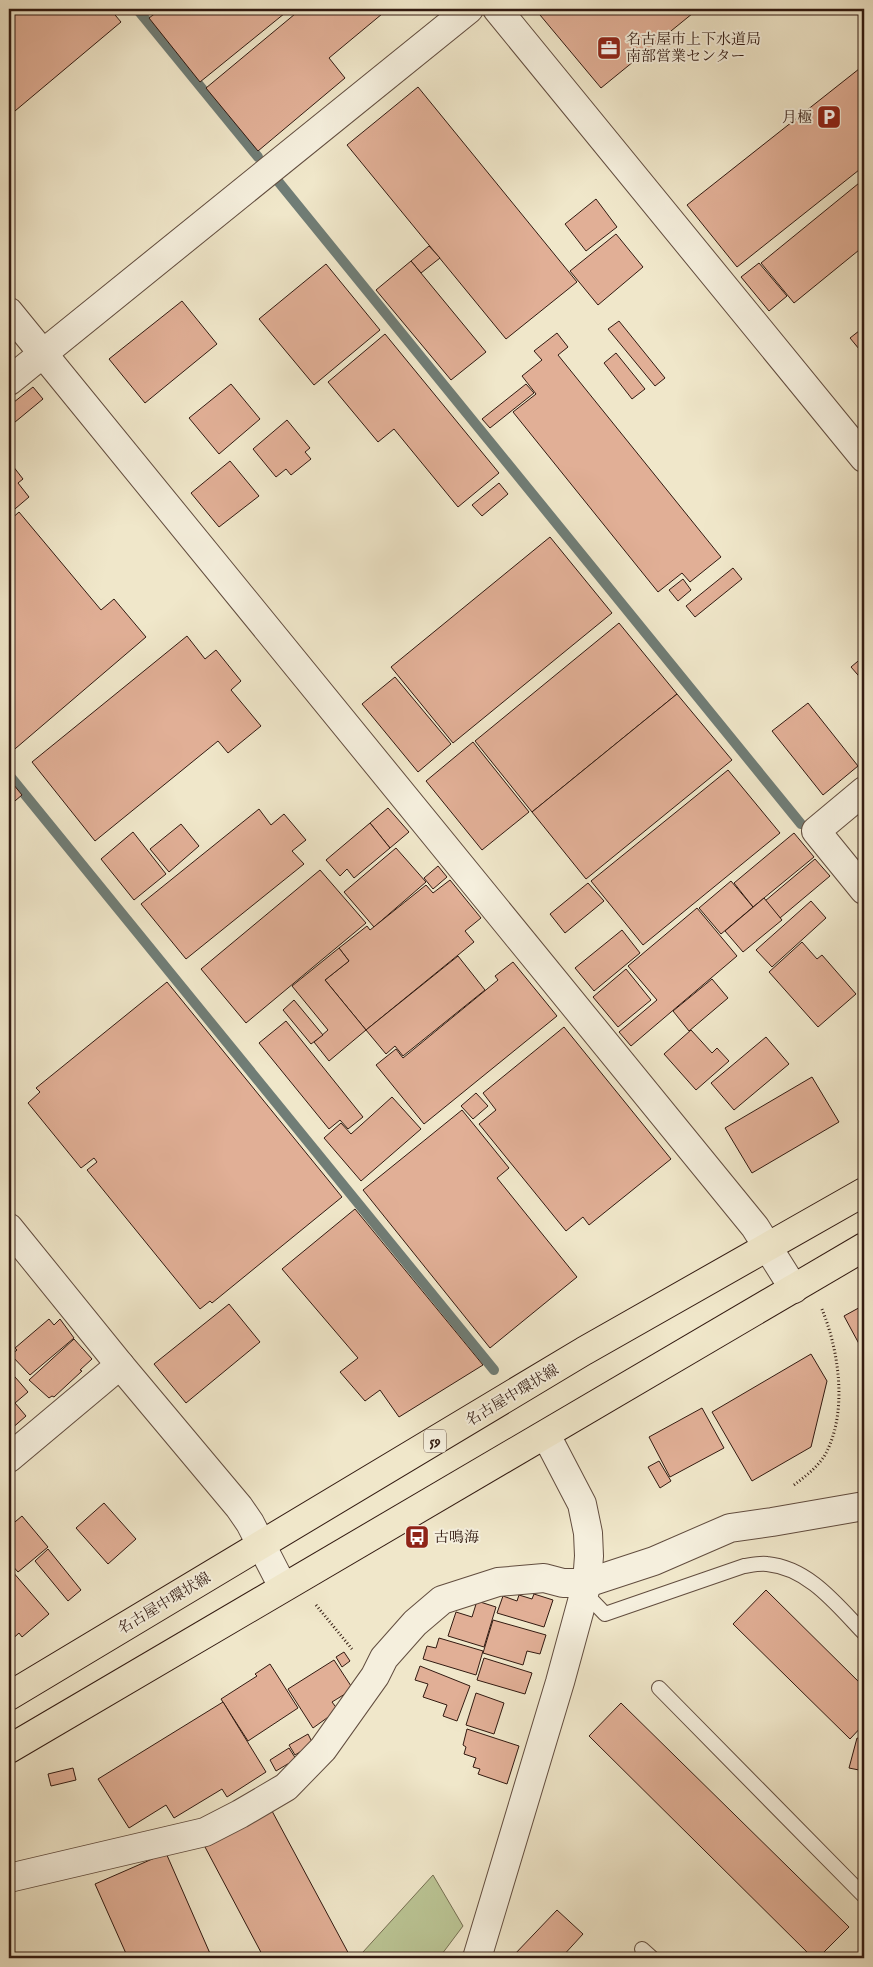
<svg xmlns="http://www.w3.org/2000/svg" width="873" height="1967" font-family="'IM FELL English','Noto Serif JP',serif">
  <rect width="100%" height="100%" fill="#f0e7ca"/>
  <filter id="stains"><feTurbulence type="fractalNoise" baseFrequency=".004" numOctaves="4"/><feColorMatrix values="0 0 0 0 .2 0 0 0 0 .09 0 0 0 0 .02 0 0 0 .5 -.17"/></filter>
  <radialGradient id="worn" r=".72"><stop offset=".6" stop-color="#630" stop-opacity="0"/><stop offset="1" stop-color="#630" stop-opacity=".3"/></radialGradient>
  <!-- green -->
  <polygon fill="#bbc595" stroke="#767053" points="433,1875 463,1926 439,1958 367,1958 363,1952"/>
  <g fill="none" stroke-linecap="round" stroke-linejoin="round">
    <!-- stream -->
    <g stroke="#707d76" stroke-width="10">
      <polyline points="137,9 258,157"/>
      <polyline points="277,180 801,824"/>
      <polyline points="9,775 494,1370"/>
    </g>
  </g>
  <!-- building -->
  <g fill="#e1af96" stroke="#321a11">
    <polygon points="12,9 110,9 121,22 9,116 9,12"/>
    <polygon points="161,9 290,9 200,82 149,18"/>
    <polygon points="301,9 388,9 329,58 345,78 258,151 206,88"/>
    <polygon points="535,9 698,9 601,88"/>
    <polygon points="864,65 864,166 737,267 687,205"/>
    <polygon points="418,87 577,282 506,339 347,145"/>
    <polygon points="864,179 864,246 794,303 761,263"/>
    <polygon points="596,199 617,227 586,251 565,224"/>
    <polygon points="616,234 643,267 598,305 570,271"/>
    <polygon points="429,246 440,258 421,273 411,261"/>
    <polygon points="411,261 486,352 451,380 376,290"/>
    <polygon points="759,263 787,296 769,311 741,277"/>
    <polygon points="326,264 380,330 314,385 259,319"/>
    <polygon points="182,301 217,344 145,403 109,359"/>
    <polygon points="619,321 665,378 655,386 608,329"/>
    <polygon points="864,327 864,355 850,338"/>
    <polygon points="557,333 568,347 558,355 721,557 690,582 682,573 658,592 513,412 536,394 522,376 542,360 534,351"/>
    <polygon points="385,334 499,473 458,507 394,429 378,442 328,382"/>
    <polygon points="616,353 645,389 632,399 604,363"/>
    <polygon points="231,384 260,419 219,454 189,418"/>
    <polygon points="526,384 534,393 490,428 482,419"/>
    <polygon points="33,387 43,399 9,427 9,406"/>
    <polygon points="287,420 310,448 305,452 311,459 291,475 286,469 276,477 253,449"/>
    <polygon points="9,461 23,479 18,483 29,497 9,514"/>
    <polygon points="230,461 259,496 219,527 191,493"/>
    <polygon points="499,483 508,494 482,516 472,505"/>
    <polygon points="19,512 101,610 114,599 146,637 9,754 9,521"/>
    <polygon points="550,537 612,613 453,743 391,667"/>
    <polygon points="733,568 742,579 695,617 686,606"/>
    <polygon points="683,579 691,590 678,601 669,590"/>
    <polygon points="619,623 677,694 532,812 475,741"/>
    <polygon points="187,636 205,659 216,650 241,681 231,690 261,726 228,753 218,741 95,841 32,762"/>
    <polygon points="864,656 864,682 851,667"/>
    <polygon points="395,677 451,744 418,772 362,704"/>
    <polygon points="677,694 732,760 586,879 532,812"/>
    <polygon points="808,703 858,766 823,795 772,731"/>
    <polygon points="473,742 529,812 482,850 426,781"/>
    <polygon points="728,770 780,833 643,945 591,881"/>
    <polygon points="9,779 22,795 9,806"/>
    <polygon points="388,808 409,832 390,848 370,823"/>
    <polygon points="259,809 271,825 284,814 306,840 292,851 304,864 186,959 141,904"/>
    <polygon points="370,823 390,848 354,878 347,869 340,876 326,860"/>
    <polygon points="181,824 199,846 169,872 150,849"/>
    <polygon points="133,832 166,874 134,900 101,859"/>
    <polygon points="794,833 814,857 753,907 734,883"/>
    <polygon points="396,848 426,882 374,927 344,892"/>
    <polygon points="815,859 830,876 780,918 765,901"/>
    <polygon points="438,866 447,877 433,889 424,878"/>
    <polygon points="320,870 366,923 246,1023 201,969"/>
    <polygon points="450,880 481,918 465,931 474,942 366,1030 325,980 349,961 339,948 367,926 370,930 426,885 433,893"/>
    <polygon points="731,881 753,907 721,934 699,908"/>
    <polygon points="588,883 604,901 565,933 550,914"/>
    <polygon points="764,898 782,920 743,952 725,931"/>
    <polygon points="811,901 826,918 772,967 756,950"/>
    <polygon points="697,908 737,956 631,1046 619,1032 657,1000 628,966"/>
    <polygon points="622,930 640,953 594,991 575,968"/>
    <polygon points="802,942 817,959 822,955 856,994 818,1027 769,972"/>
    <polygon points="339,948 349,961 325,980 366,1030 329,1061 314,1042 328,1030 292,986"/>
    <polygon points="458,956 485,990 403,1056 395,1046 386,1054 366,1030"/>
    <polygon points="513,962 557,1016 424,1124 376,1065 396,1049 403,1058 498,980 495,976"/>
    <polygon points="626,969 651,1000 618,1027 593,997"/>
    <polygon points="712,979 728,998 689,1031 673,1011"/>
    <polygon points="167,982 342,1197 212,1303 210,1301 200,1309 87,1170 97,1162 94,1158 81,1168 28,1103 40,1092 36,1088"/>
    <polygon points="294,1000 323,1035 311,1044 283,1010"/>
    <polygon points="286,1021 363,1117 348,1129 340,1120 329,1129 259,1043"/>
    <polygon points="564,1027 671,1159 589,1225 583,1217 566,1231 479,1124 496,1110 483,1093"/>
    <polygon points="691,1030 712,1053 717,1048 729,1061 696,1090 664,1054"/>
    <polygon points="766,1037 789,1064 734,1110 711,1083"/>
    <polygon points="812,1077 839,1122 752,1173 725,1128"/>
    <polygon points="476,1093 488,1106 473,1119 461,1106"/>
    <polygon points="392,1097 421,1129 361,1181 324,1138 341,1123 351,1134"/>
    <polygon points="462,1110 509,1168 497,1178 577,1277 490,1348 363,1190"/>
    <polygon points="355,1209 483,1365 399,1417 380,1390 365,1401 340,1372 358,1358 282,1269"/>
    <polygon points="229,1304 260,1342 186,1403 154,1364"/>
    <polygon points="864,1305 864,1353 844,1316"/>
    <polygon points="49,1319 54,1325 60,1319 74,1338 30,1375 11,1355 17,1350 15,1348"/>
    <polygon points="74,1339 92,1359 80,1370 82,1371 54,1397 52,1396 49,1398 29,1380"/>
    <polygon points="811,1354 827,1381 811,1447 752,1481 712,1412"/>
    <polygon points="9,1370 28,1392 15,1403 26,1416 10,1430 9,1428"/>
    <polygon points="702,1408 724,1448 670,1477 649,1437"/>
    <polygon points="659,1461 671,1481 660,1488 648,1467"/>
    <polygon points="104,1503 136,1539 108,1564 76,1528"/>
    <polygon points="22,1516 48,1547 18,1572 10,1563 9,1564 9,1527"/>
    <polygon points="48,1549 81,1590 68,1601 35,1561"/>
    <polygon points="12,1571 49,1614 22,1637 19,1633 9,1642 9,1573"/>
    <polygon points="766,1590 864,1687 864,1724 850,1739 733,1624"/>
    <polygon points="534,1594 553,1600 544,1627 497,1613 503,1596 517,1601 519,1595 532,1599"/>
    <polygon points="477,1601 496,1607 484,1647 448,1636 456,1612 472,1617"/>
    <polygon points="493,1620 546,1635 540,1654 527,1651 523,1665 483,1653"/>
    <polygon points="439,1638 483,1651 476,1675 423,1659 427,1646 436,1648"/>
    <polygon points="344,1652 350,1661 342,1667 336,1657"/>
    <polygon points="484,1658 532,1673 525,1694 477,1680"/>
    <polygon points="334,1660 353,1689 332,1702 338,1710 313,1728 288,1689"/>
    <polygon points="270,1664 298,1708 248,1741 221,1699 257,1676 255,1674"/>
    <polygon points="420,1666 470,1686 457,1721 443,1716 447,1705 423,1697 428,1684 415,1680"/>
    <polygon points="476,1693 504,1703 494,1734 466,1725"/>
    <polygon points="223,1702 266,1772 227,1797 222,1789 174,1818 166,1805 129,1828 98,1779"/>
    <polygon points="621,1703 849,1927 818,1958 813,1958 589,1736"/>
    <polygon points="467,1729 519,1746 507,1784 478,1774 480,1769 473,1767 476,1758 464,1754 466,1747 463,1745"/>
    <polygon points="308,1734 313,1744 295,1755 289,1745"/>
    <polygon points="857,1738 864,1740 864,1771 849,1768"/>
    <polygon points="289,1748 296,1759 276,1771 270,1760"/>
    <polygon points="73,1768 76,1780 51,1786 48,1774"/>
    <polygon points="272,1811 351,1958 264,1958 205,1847"/>
    <polygon points="166,1853 212,1958 128,1958 95,1884"/>
    <polygon points="557,1910 583,1934 561,1958 515,1958 513,1956"/>
  </g>
  <g fill="none" stroke-linecap="round" stroke-linejoin="round">
    <defs>
      <g id="lane">
        <path d="M584,1592L605,1614L744,1566C751,1565 760,1563 767,1564C809,1568 837,1605 864,1633"/>
        <polyline points="659,1688 864,1896"/>
        <polyline points="642,1949 652,1958"/>
      </g>
      <g id="street">
        <polyline points="497,9 864,458"/>
        <polyline points="9,312 755,1227 794,1289"/>
        <polyline points="9,381 469,9"/>
        <polyline points="864,791 816,831 864,890"/>
        <polyline points="9,1228 120,1365 239,1507 250,1523 283,1587"/>
        <polyline points="9,1458 120,1365"/>
        <polyline points="9,1878 205,1832 240,1814 286,1787 323,1749 375,1676 384,1658 415,1623 442,1600 498,1582 544,1578 563,1583 587,1583 654,1561 730,1528 772,1522 864,1506"/>
        <polyline points="477,1958 560,1682 587,1583 589,1556 588,1533 582,1504 546,1435"/>
      </g>
      <g id="primary">
        <polyline points="9,1696 584,1351 864,1192"/>
        <polyline points="9,1749 864,1247"/>
      </g>
    </defs>
    <!-- lane casing -->
    <use href="#lane" stroke="#624d3f" stroke-width="16"/>
    <!-- street casing -->
    <use href="#street" stroke="#624d3f" stroke-width="30"/>
    <!-- primary casing -->
    <use href="#primary" stroke="#321a11" stroke-width="30"/>
    <!-- path -->
    <g stroke="#321a11" stroke-width="3" stroke-dasharray="1 2.5" stroke-linecap="butt">
      <path d="M794,1485C806,1476 819,1466 826,1453C848,1411 839,1349 821,1307"/>
      <polyline points="316,1605 352,1649"/>
    </g>
    <!-- lane -->
    <use href="#lane" stroke="#f5efdd" stroke-width="14"/>
    <!-- street -->
    <use href="#street" stroke="#f5efdd" stroke-width="28"/>
    <!-- primary -->
    <use href="#primary" stroke="#f0e7ca" stroke-width="28"/>
  </g>
  <!-- icons -->
  <defs>
    <symbol id="office-square" viewBox="-11 -11 22 22"><rect x="-9" y="-9" width="18" height="18" rx="4" fill="#8f2418" stroke="#f5efdd"/><path d="M-6-3h4V-5.5h4V-3h4V5H-6ZM-1-4.5V-3h2v-1.5ZM-6 0V1H6V0Z" fill="#fff"/></symbol>
    <symbol id="parking-square" viewBox="-11 -11 22 22"><rect x="-9" y="-9" width="18" height="18" rx="4" fill="#8f2418" stroke="#f5efdd"/><path d="M-3.5-5.5H1a3.5 3.5 0 0 1 0 7H-1V5.5H-3.5ZM-1-3.4V-.6H.8a1.4 1.4 0 0 0 0-2.8Z" fill="#fff"/></symbol>
    <symbol id="bus-square" viewBox="-11 -11 22 22"><rect x="-9" y="-9" width="18" height="18" rx="4" fill="#8f2418" stroke="#f5efdd"/><path d="M-5-6H5V4H4V6H2V4H-2V6H-4V4H-5ZM-3.5-4V0h7V-4ZM-3.5 1.2v1.5H-2V1.2ZM2 1.2v1.5H3.5V1.2Z" fill="#fff"/></symbol>
  </defs>
  <g fill-rule="evenodd">
    <use href="#office-square" x="595" y="34" width="28" height="28"/>
    <use href="#parking-square" x="815" y="103" width="28" height="28"/>
    <use href="#bus-square" x="403" y="1523" width="28" height="28"/>
  </g>
  <g text-anchor="middle" stroke-width="4" stroke-linejoin="round" paint-order="stroke">
    <!-- shield labels -->
    <rect fill="#f5efdd" stroke="#6c5a4e" stroke-width="1" x="424" y="1429.5" width="22" height="23" rx="4"/>
    <g font-size="14" font-weight="bold" fill="#321a11">
      <text x="435" y="1446">59</text>
    </g>
    <!-- poi labels -->
    <g font-size="15" fill="#321a11" stroke="#f5efdd" text-anchor="start">
      <text x="626" y="44">名古屋市上下水道局<tspan x="626" dy="17">南部営業センター</tspan></text>
      <text x="812" y="122" text-anchor="end">月極</text>
      <text x="434" y="1542">古鳴海</text>
    </g>
    <!-- street labels -->
    <g font-size="15" fill="#321a11" stroke="#f5efdd">
      <text transform="translate(512 1395) rotate(-31)" y="5">名古屋中環状線</text>
      <text transform="translate(164 1603) rotate(-31)" y="5">名古屋中環状線</text>
    </g>
  </g>
  <!-- margin -->
  <rect width="873" height="1967" fill="none" stroke="#f0e7ca" stroke-width="30"/>
  <rect x="10" y="10" width="853" height="1947" fill="none" stroke="#321a11" stroke-width="2.5"/>
  <rect x="15" y="15" width="843" height="1937" fill="none" stroke="#321a11"/>
  <rect width="100%" height="100%" filter="url(#stains)"/>
  <rect width="100%" height="100%" fill="url(#worn)"/>
</svg>
